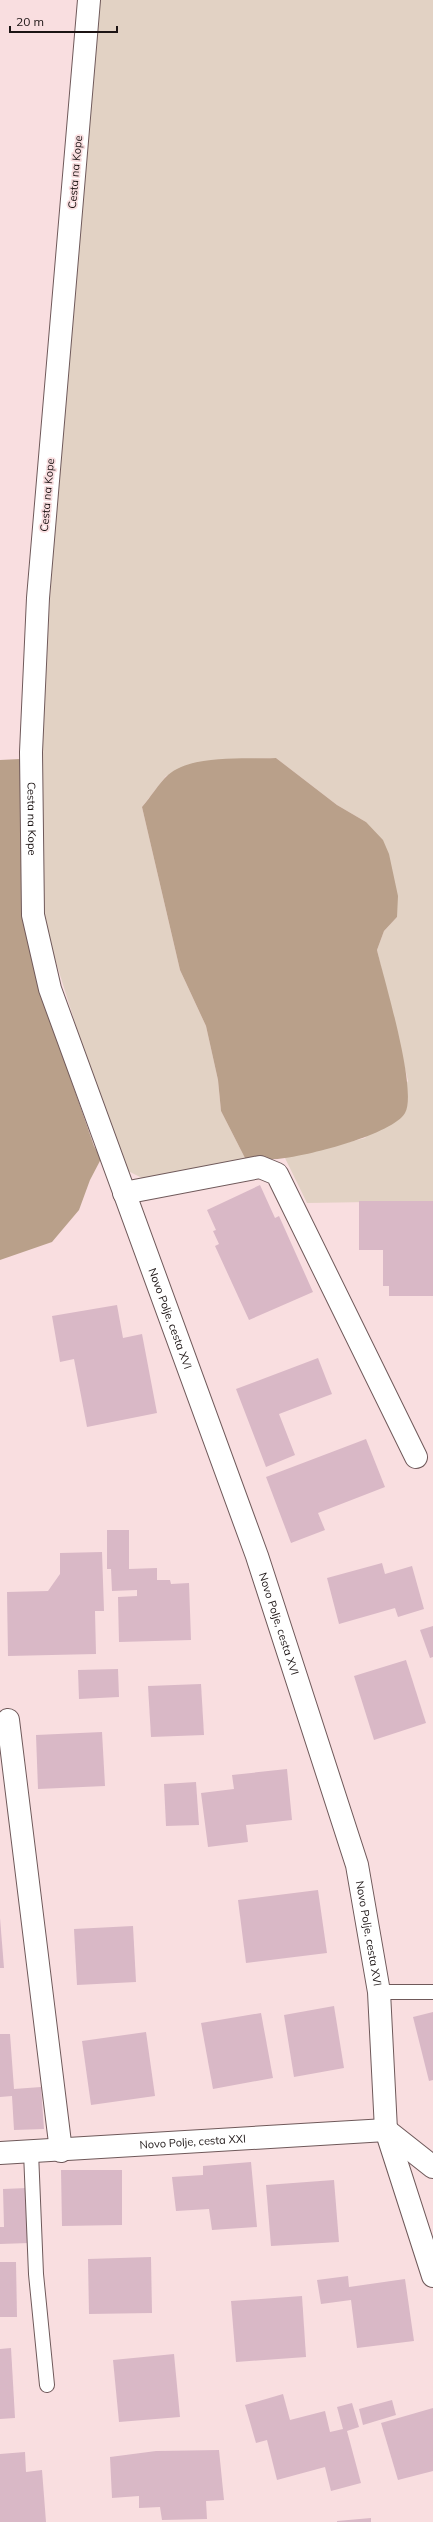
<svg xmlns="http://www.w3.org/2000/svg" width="433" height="2522" font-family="Mulish,sans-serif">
  <rect width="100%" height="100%" fill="#f9dee0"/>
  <!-- green -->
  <polygon fill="#e2d2c4" points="97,0 433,0 433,1201 307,1203 285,1158 365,1138 408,1081 377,950 384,931 397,917 366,822 337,805 276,758 207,761 166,776 142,807 180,970 206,1026 218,1080 221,1111 246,1160 144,1179 124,1169 75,1023 45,927 41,832 42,734 58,460"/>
  <!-- forest -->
  <g fill="#b9a08a">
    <path d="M276,758L337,805L366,822L383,840L389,854L398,896L397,917L384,931L377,950C384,979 418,1091 405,1113C393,1134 310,1155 285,1158C273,1160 259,1159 246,1160L221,1111L218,1080L206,1026L180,970L142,807C151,797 158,784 168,775C192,754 245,759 276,758Z"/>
    <polygon points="20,759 23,904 38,985 94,1146 101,1159 90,1180 79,1210 52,1242 0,1260 0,760"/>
  </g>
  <!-- building -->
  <g fill="#d9b8c6">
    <polygon points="260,1185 275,1218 279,1216 313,1292 249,1320 215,1246 219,1244 213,1231 216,1230 207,1210"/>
    <polygon points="359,1201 433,1201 433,1296 389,1296 389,1286 383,1286 383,1250 359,1250"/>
    <polygon points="117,1305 123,1338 142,1334 157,1413 87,1427 74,1359 60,1362 52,1316"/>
    <polygon points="318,1358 332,1394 279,1414 295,1455 266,1467 236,1389"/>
    <polygon points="366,1439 385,1487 318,1513 325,1530 291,1543 266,1477"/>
    <polygon points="107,1530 129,1530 129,1569 157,1568 157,1580 170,1580 171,1584 189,1583 191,1640 119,1642 118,1597 137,1596 137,1590 112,1591 111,1569 107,1569"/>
    <polygon points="102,1552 104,1611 95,1611 96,1654 8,1656 7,1592 48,1591 60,1574 60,1553"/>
    <polygon points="382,1563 385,1574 412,1566 424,1609 398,1617 395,1608 339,1624 327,1578"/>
    <polygon points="433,1626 433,1657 430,1658 420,1630"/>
    <polygon points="406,1660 426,1723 374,1740 354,1676"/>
    <polygon points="118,1669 119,1697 79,1699 78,1670"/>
    <polygon points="201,1684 204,1735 151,1737 148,1686"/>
    <polygon points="102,1732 105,1786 38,1789 36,1735"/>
    <polygon points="287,1769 292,1820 246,1825 248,1842 208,1847 201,1793 234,1789 232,1775"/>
    <polygon points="196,1782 199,1825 166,1826 164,1784"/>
    <polygon points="318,1890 327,1953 246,1963 238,1900"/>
    <polygon points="0,1918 4,1968 0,1968"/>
    <polygon points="133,1926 136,1982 77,1985 74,1929"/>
    <polygon points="334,2006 344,2068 294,2077 284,2015"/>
    <polygon points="433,2012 433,2080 429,2081 413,2017"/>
    <polygon points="261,2013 273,2078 213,2089 201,2023"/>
    <polygon points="146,2032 155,2096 91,2105 82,2041"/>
    <polygon points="0,2034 10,2034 14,2089 41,2087 44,2129 14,2130 12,2096 0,2097"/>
    <polygon points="251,2162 257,2227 212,2230 209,2209 176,2211 172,2177 203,2175 203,2166"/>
    <polygon points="61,2170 122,2170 122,2225 62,2226"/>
    <polygon points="334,2180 339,2242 271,2246 266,2185"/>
    <polygon points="27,2188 29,2243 0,2244 0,2227 4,2227 3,2189"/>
    <polygon points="151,2257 152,2313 89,2314 88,2259"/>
    <polygon points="0,2262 16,2262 17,2317 0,2317"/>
    <polygon points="348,2276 349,2287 405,2279 414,2341 357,2348 351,2300 321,2304 317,2280"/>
    <polygon points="302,2296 306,2357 236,2362 231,2301"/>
    <polygon points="11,2348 15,2418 0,2419 0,2349"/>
    <polygon points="174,2354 180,2417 119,2422 113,2360"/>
    <polygon points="283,2394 290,2420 325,2411 330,2432 343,2429 337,2407 352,2403 359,2427 347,2431 361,2483 331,2491 325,2467 277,2480 267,2440 256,2443 245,2405"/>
    <polygon points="392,2400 396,2415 363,2425 359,2409"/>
    <polygon points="433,2408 433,2471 398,2480 381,2423"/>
    <polygon points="219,2450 224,2500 206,2501 207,2519 162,2520 160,2507 139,2508 139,2496 112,2498 110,2457 156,2451"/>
    <polygon points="25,2452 26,2472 42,2470 46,2522 0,2522 0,2454"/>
    <polygon points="371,2518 371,2522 337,2522 337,2521"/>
  </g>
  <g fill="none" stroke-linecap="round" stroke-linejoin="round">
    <defs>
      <g id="service">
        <polyline points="379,1992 433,1992"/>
        <polyline points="31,2152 36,2274 47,2385"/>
      </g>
      <g id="minor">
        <path id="s1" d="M89,0L38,598L31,752L33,915L50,989L257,1556L357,1865L379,1992L386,2130L433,2276"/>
        <polyline points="124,1193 260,1167 277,1174 416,1457"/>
        <polyline points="8,1720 61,2151"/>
        <polyline points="386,2130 433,2167"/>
        <path id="s2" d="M0,2153L386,2130"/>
      </g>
    </defs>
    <!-- service casing -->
    <use href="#service" stroke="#6f595a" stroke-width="16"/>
    <!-- minor casing -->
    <use href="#minor" stroke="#6f595a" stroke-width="24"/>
    <!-- service -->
    <use href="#service" stroke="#fff" stroke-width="14"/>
    <!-- minor -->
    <use href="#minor" stroke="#fff" stroke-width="22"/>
  </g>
  <g text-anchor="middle" stroke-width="3.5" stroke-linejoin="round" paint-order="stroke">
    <!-- street labels -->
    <g font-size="11" fill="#1c1414" stroke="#f9dee0">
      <text transform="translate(75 172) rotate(-85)" y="4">Cesta na Kope</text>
      <text transform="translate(47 495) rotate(-85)" y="4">Cesta na Kope</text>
      <text dy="4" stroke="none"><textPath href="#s1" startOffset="821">Cesta na Kope</textPath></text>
      <text dy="4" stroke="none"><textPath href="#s1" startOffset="1344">Novo Polje, cesta XVI</textPath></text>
      <text dy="4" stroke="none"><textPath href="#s1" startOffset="1668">Novo Polje, cesta XVI</textPath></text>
      <text dy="4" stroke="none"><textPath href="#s1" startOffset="1991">Novo Polje, cesta XVI</textPath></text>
      <text dy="4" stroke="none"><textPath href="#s2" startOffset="193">Novo Polje, cesta XXI</textPath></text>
    </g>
  </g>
  <!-- scale -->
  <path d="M10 26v6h107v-6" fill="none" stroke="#1c1414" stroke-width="2"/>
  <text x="16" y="26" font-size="12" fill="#1c1414" stroke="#f9dee0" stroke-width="3" paint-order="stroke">20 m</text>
</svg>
